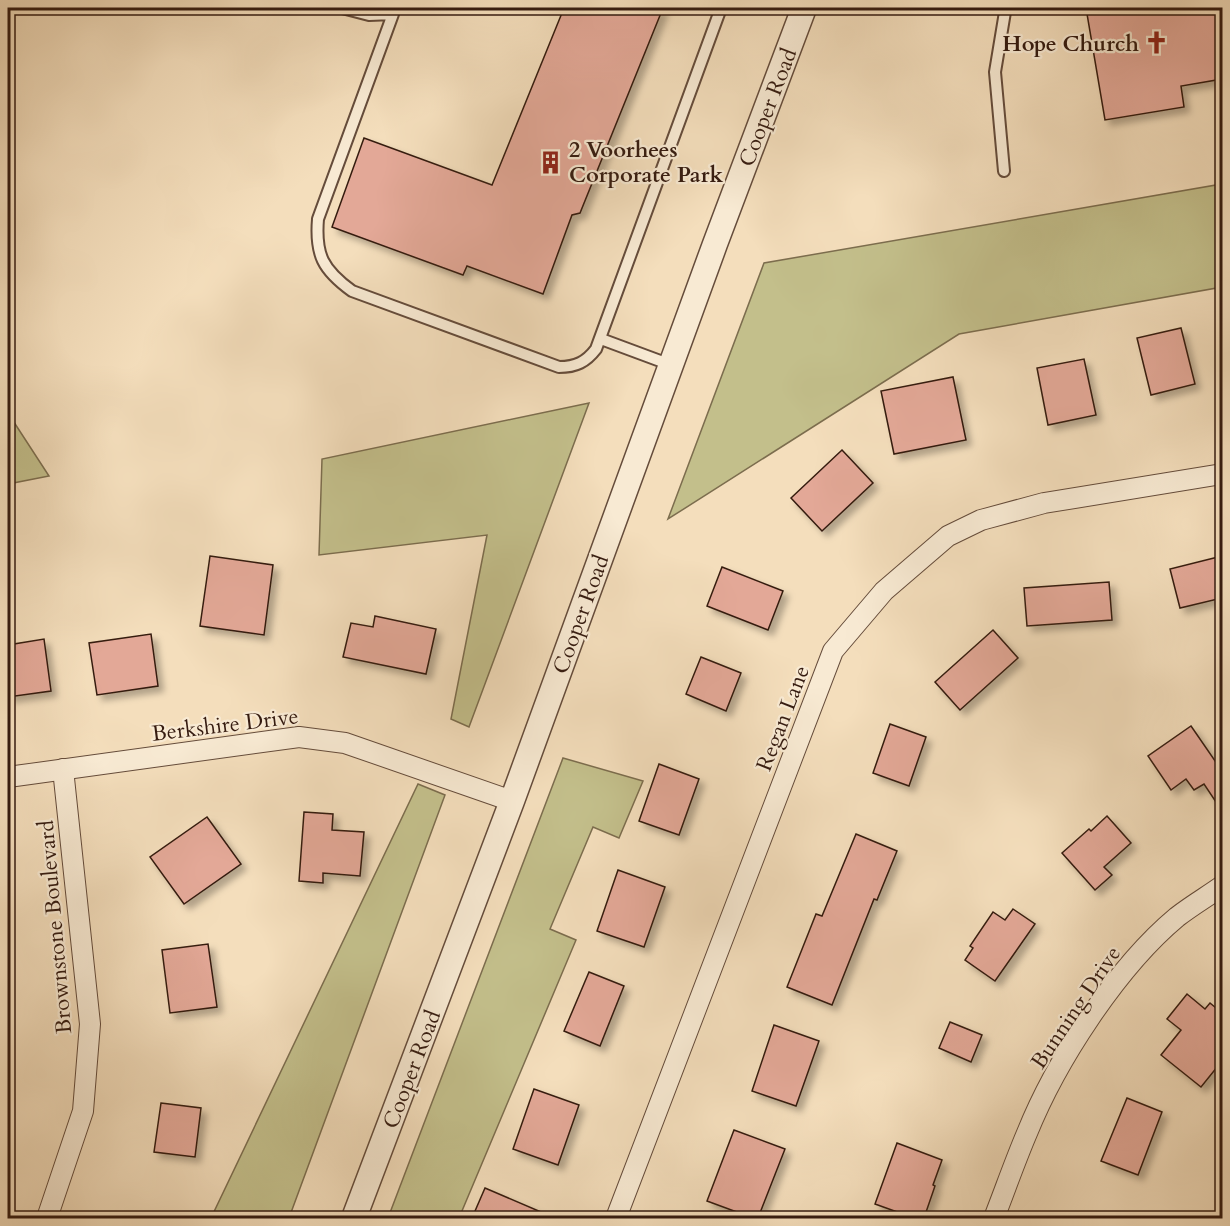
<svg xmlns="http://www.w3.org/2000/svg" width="1230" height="1226" font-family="Cardo,serif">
  <defs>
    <filter id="shadow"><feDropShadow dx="5.5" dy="5.5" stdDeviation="3" flood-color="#0004"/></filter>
  </defs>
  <rect width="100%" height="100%" fill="#f4debc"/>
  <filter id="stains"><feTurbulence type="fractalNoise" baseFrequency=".00333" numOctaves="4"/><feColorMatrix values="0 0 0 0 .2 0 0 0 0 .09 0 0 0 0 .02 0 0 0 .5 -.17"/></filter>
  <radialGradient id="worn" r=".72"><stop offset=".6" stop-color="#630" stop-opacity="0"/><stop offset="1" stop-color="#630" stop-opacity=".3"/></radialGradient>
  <!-- green -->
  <g fill="#c3bf8b" stroke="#7c6d4e" stroke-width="1.5">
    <polygon points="1222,184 1222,287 959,334 668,519 764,263"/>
    <polygon points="589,403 469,727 451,719 487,535 319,555 322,459"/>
    <polygon points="8,413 49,476 8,484"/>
    <polygon points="563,758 643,781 619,838 593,827 550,929 576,940 459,1218 388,1218"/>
    <polygon points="418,784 445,795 289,1218 211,1218"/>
  </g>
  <!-- building -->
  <g fill="#e3a897" stroke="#351b10" stroke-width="1.5" filter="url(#shadow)">
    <polygon points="564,8 663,8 580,213 572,215 543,294 467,266 463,275 332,227 364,138 492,185"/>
    <polygon points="1086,8 1222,8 1222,79 1181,86 1184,107 1105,120"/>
    <polygon points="1181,328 1195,384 1151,395 1137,338"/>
    <polygon points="1084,359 1096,415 1048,425 1037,368"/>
    <polygon points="953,377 966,440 894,454 881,391"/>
    <polygon points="842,450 873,483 822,531 791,498"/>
    <polygon points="210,556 273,565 264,635 200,626"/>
    <polygon points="1222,556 1222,598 1180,608 1170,569"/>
    <polygon points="722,567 783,591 768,630 707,606"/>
    <polygon points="1109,582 1112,620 1027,626 1024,588"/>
    <polygon points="375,616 436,629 426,674 343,657 351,623 373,627"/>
    <polygon points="993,630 1018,658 960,710 935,682"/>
    <polygon points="151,634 158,686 97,695 89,643"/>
    <polygon points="44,639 51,691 8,697 8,645"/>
    <polygon points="701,657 741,673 726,711 686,694"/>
    <polygon points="890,724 926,737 909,786 873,773"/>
    <polygon points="1191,726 1222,771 1222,811 1204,784 1194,790 1186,779 1171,790 1148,756"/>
    <polygon points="659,764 699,779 679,835 639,821"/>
    <polygon points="304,812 333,814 332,830 364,832 360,876 323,873 323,883 299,881"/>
    <polygon points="1107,816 1131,843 1104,867 1112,875 1095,890 1062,853 1089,829 1091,831"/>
    <polygon points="207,817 241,864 184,904 150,857"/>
    <polygon points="856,834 897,851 877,900 874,899 832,1005 787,987 816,914 822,916"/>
    <polygon points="618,870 665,887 644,947 597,931"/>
    <polygon points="1013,909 1035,924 995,981 965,960 973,948 970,946 993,912 1005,920"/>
    <polygon points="208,944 217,1007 170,1013 162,950"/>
    <polygon points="589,972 624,986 600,1046 564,1031"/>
    <polygon points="1187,994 1205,1009 1210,1003 1222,1013 1222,1061 1201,1087 1161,1055 1181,1030 1167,1019"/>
    <polygon points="950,1022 982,1035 971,1062 939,1048"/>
    <polygon points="774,1025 819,1041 796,1106 752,1091"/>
    <polygon points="534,1089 579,1105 558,1165 513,1149"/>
    <polygon points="1127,1098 1162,1112 1138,1175 1101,1161"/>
    <polygon points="161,1103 201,1108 195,1157 154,1152"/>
    <polygon points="734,1130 785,1149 758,1218 753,1218 707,1201"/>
    <polygon points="897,1143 942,1160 933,1185 935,1186 924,1218 914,1218 875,1204"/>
    <polygon points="485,1188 555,1218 472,1218"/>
  </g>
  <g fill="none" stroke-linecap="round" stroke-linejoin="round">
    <defs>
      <g id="service">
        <path d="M342,8L369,15L393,14L318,219C315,255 323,270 352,291L559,367C576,367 586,362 596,349L721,8"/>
        <polyline points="1004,171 995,72 1005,12 1007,8"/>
        <polyline points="601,339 671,365"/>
      </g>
      <g id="minor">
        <polyline points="8,777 299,737 345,743 512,801"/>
        <polyline points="47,1218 83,1111 90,1024 63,769"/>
        <polyline points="616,1218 833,651 884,591 948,536 981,520 1044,503 1222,474"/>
        <path d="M994,1218C1005,1190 1015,1161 1027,1133C1056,1061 1117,967 1177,917C1191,906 1208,896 1222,886"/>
      </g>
      <polyline id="tertiary" points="354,1218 512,801 715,244 804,8"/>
    </defs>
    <!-- service casing -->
    <use href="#service" stroke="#654c3b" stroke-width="14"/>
    <!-- minor casing -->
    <use href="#minor" stroke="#654c3b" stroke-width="22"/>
    <!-- tertiary casing -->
    <use href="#tertiary" stroke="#654c3b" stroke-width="27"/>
    <!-- service -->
    <use href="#service" stroke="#f8ead3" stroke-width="10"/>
    <!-- minor -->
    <use href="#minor" stroke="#f8ead3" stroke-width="20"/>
    <!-- tertiary -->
    <use href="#tertiary" stroke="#f8ead3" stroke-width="24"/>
  </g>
  <!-- icons -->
  <defs>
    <symbol id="church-bare" viewBox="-9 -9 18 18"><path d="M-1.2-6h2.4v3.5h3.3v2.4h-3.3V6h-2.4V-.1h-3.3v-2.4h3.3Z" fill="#8f2418" stroke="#f8ead3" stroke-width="2.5" paint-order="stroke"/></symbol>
    <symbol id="building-bare" viewBox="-9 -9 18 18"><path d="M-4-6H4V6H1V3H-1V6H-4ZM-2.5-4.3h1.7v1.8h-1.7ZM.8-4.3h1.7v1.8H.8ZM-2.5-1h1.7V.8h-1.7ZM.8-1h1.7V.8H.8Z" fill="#8f2418" stroke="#f8ead3" stroke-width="2.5" paint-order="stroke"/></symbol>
  </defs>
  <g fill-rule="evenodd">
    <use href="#church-bare" x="1140" y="26" width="33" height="33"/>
    <use href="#building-bare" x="534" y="146" width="33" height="33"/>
  </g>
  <g text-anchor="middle" stroke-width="4.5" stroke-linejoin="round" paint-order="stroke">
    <!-- poi labels -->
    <g font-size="22" font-weight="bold" fill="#351b10" stroke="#f8ead3" text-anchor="end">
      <text x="1139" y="51">Hope Church</text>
      <text x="569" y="157" text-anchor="start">2 Voorhees<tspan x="569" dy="25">Corporate Park</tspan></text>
    </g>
    <!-- street labels -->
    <g font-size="22" fill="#351b10" stroke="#f8ead3">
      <text transform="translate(767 107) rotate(-69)" y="8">Cooper Road</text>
      <text transform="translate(580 614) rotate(-70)" y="8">Cooper Road</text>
      <text transform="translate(782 718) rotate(-69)" y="8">Regan Lane</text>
      <text transform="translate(225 724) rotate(-7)" y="8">Berkshire Drive</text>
      <text transform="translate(54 927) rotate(-95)" y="8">Brownstone Boulevard</text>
      <text transform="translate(1075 1007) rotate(-56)" y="8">Bunning Drive</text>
      <text transform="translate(411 1069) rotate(-69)" y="8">Cooper Road</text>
    </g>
  </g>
  <!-- margin -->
  <rect width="1230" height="1226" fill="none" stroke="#f4debc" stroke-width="30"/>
  <rect x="9" y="9" width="1212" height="1208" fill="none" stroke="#351b10" stroke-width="3"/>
  <rect x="15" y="15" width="1200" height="1196" fill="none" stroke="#351b10" stroke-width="1.5"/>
  <rect width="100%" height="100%" filter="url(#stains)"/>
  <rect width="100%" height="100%" fill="url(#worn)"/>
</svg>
